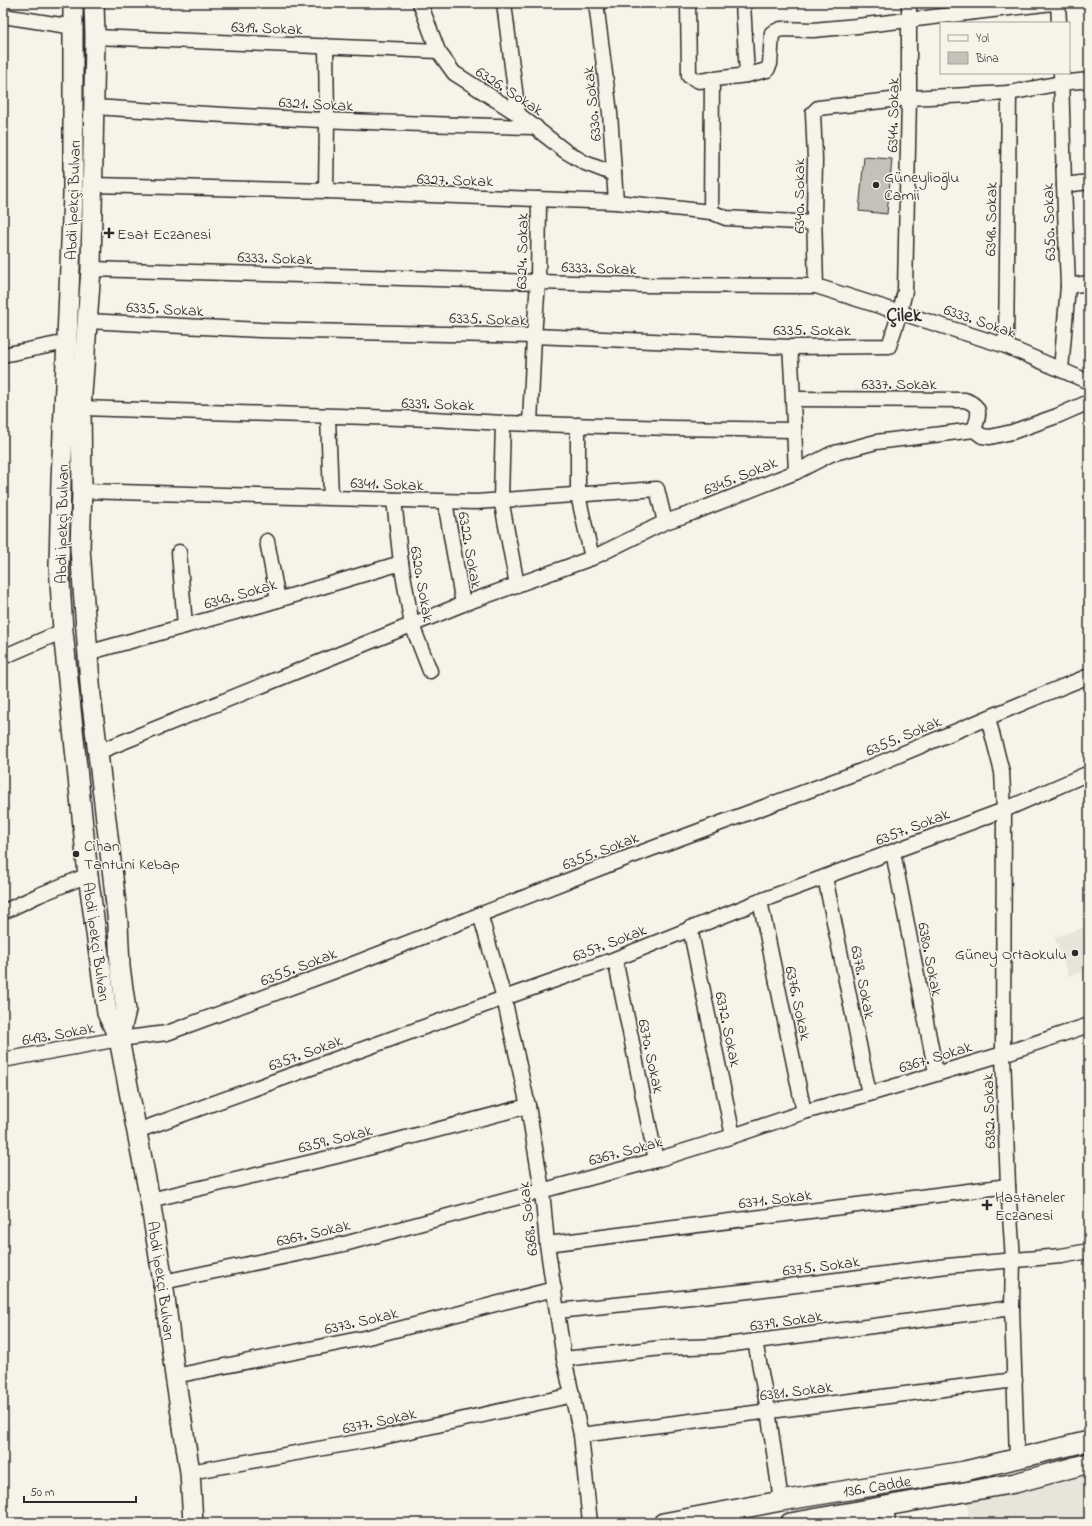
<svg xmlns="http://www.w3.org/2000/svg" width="1092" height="1526" font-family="'Indie Flower',sans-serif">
  <rect width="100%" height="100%" fill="#f7f3e8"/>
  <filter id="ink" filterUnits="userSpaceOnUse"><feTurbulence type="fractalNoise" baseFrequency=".025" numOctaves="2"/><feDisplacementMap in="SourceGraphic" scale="8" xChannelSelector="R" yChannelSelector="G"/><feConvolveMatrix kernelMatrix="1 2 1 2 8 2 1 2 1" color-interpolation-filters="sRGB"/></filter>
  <g filter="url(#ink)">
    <!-- built -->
    <g fill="#e8e4da">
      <polygon points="1089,926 1089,970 1069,976 1054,937"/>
      <polygon points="1089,1460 1089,1523 968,1523 968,1500"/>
    </g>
    <!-- building -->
    <polygon fill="#c4c1b9" stroke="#2b2b2b" points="864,157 892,159 887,214 859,211"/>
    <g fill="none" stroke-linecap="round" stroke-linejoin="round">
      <defs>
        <g id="street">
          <polyline points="420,3 438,51 454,73 518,114 565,151 585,163 614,174"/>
          <polyline points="504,3 518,114"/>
          <polyline points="596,3 610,113 616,202"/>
          <polyline points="688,3 689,76 699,81 747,75 767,70 770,64 772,33 781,29 813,30 857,26 1053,3"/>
          <polyline points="743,3 747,75"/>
          <polyline points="1058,3 1059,23"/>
          <polyline points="3,16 74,27"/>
          <polyline points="95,37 438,51"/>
          <path d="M94,107C241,117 388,124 536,127"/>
          <polyline points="93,185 326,191 616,202 711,212 726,218 814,223"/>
          <polyline points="1064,185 1089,182"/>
          <polyline points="326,191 327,120 326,46"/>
          <polyline points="711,212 712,79"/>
          <polyline points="91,269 644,285 816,286 1006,346 1089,382"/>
          <polyline points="816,286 814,214 815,159 813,113 818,108 909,98 1009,93 1061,83 1089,80"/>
          <polyline points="1068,286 1089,283"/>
          <polyline points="87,321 260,330 534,336 790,347 889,346 900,312 905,291 909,98 909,3"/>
          <polyline points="1006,346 1009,93"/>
          <path d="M790,347C793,388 794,430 796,472"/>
          <polyline points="3,355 67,342"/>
          <polyline points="1061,370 1068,286 1064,185 1061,73"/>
          <path d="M794,399L965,400C983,407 979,415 974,430"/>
          <polyline points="81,408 432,419 503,423 671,428 794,430"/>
          <polyline points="328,417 331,497"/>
          <polyline points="503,423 501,499 517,585"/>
          <polyline points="530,424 534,336 538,282 539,199"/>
          <polyline points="578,425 578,495 592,558"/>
          <polyline points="82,491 476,502 657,489 665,522"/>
          <polyline points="394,500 401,563 412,625 430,671"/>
          <polyline points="445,502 463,604"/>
          <polyline points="267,541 278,600"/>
          <polyline points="179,552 185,626"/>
          <polyline points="87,653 261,605 401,563"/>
          <polyline points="3,657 63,631"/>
          <polyline points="988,718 1002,772 1004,810 1003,1054 1008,1186 1013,1260 1012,1308 1017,1458"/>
          <polyline points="98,752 463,604 592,558 665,522 692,513 796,472 831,454 876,442 974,430 982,436 990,437 1012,432 1057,416 1089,402"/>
          <polyline points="893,852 936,1073"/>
          <polyline points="825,877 869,1094"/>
          <polyline points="760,901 804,1112"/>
          <polyline points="3,912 39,895 88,875"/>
          <polyline points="480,914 504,998 528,1106 542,1190 547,1244 564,1359 581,1435 590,1523"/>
          <polyline points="690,928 733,1136"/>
          <polyline points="615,959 656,1160"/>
          <polyline points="3,1060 119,1039 167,1033 335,971 613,863 861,771 1042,695 1089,676"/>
          <polyline points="137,1131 504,998 615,959 760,901 1004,810 1089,773"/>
          <polyline points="150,1200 337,1156 528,1106"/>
          <polyline points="547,1244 1008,1186"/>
          <polyline points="163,1282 344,1244 656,1160 733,1136 804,1112 869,1094 1003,1054 1089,1025"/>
          <polyline points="557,1311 749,1291 947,1266 1061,1256 1089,1251"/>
          <polyline points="755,1341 768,1410 781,1501"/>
          <polyline points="564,1359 662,1348 718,1346 1012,1308"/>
          <polyline points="175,1376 364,1338 554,1289"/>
          <polyline points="581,1435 1015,1380"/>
          <polyline points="190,1472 374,1439 573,1395"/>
          <polyline points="886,1506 888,1523"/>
        </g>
        <g id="secondary">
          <path id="s1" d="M73,3V195L61,481L59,565L63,631L88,875L107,1013L119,1039L150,1200L163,1282L175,1376L190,1472L193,1523"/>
          <polyline points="94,3 95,37 91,269 81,408 82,491 80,548 91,696 113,877 118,924 120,967 126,1010 119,1039"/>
          <path id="s2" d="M663,1523L781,1501L965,1471L1089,1441"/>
          <polyline points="790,1523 1015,1483 1089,1463"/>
        </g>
      </defs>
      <!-- street casing -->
      <use href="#street" stroke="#2b2b2b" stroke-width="17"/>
      <!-- secondary casing -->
      <use href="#secondary" stroke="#2b2b2b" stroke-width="22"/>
      <!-- street -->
      <use href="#street" stroke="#f7f3e8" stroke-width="14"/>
      <!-- secondary -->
      <use href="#secondary" stroke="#f7f3e8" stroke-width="19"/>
    </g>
  </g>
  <!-- markers -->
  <g fill="#2b2b2b" stroke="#f7f3e8" stroke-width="1.5">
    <circle cx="876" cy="185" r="4"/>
    <path d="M107 227h4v4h4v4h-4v4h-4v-4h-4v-4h4z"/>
    <circle cx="76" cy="854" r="4"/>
    <circle cx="1075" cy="953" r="4"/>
    <path d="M985 1199h4v4h4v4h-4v4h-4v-4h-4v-4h4z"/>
  </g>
  <g text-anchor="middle" stroke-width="3" stroke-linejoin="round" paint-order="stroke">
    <!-- street labels -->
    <g font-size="16" fill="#2b2b2b" stroke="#f7f3e8">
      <text transform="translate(267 27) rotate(2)" y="6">6319. Sokak</text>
      <text transform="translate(510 90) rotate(33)" y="6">6326. Sokak</text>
      <text transform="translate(316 103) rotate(3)" y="6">6321. Sokak</text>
      <text transform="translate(591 104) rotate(-96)" y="6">6330. Sokak</text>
      <text transform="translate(892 115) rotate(-89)" y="6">6344. Sokak</text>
      <text transform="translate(455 179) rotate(2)" y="6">6327. Sokak</text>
      <text transform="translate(798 196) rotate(-90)" y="6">6340. Sokak</text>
      <text transform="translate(72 200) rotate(-88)" y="6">Abdi İpekçi Bulvarı</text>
      <text transform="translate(990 219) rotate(-89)" y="6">6348. Sokak</text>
      <text transform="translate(1048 222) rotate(-92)" y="6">6350. Sokak</text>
      <text transform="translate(521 251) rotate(-89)" y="6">6324. Sokak</text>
      <text transform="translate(275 257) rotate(2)" y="6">6333. Sokak</text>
      <text transform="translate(599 267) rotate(2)" y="6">6333. Sokak</text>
      <text transform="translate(165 308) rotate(3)" y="6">6335. Sokak</text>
      <text transform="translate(488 318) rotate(2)" y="6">6335. Sokak</text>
      <text transform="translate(980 320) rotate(19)" y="6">6333. Sokak</text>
      <text x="812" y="335">6335. Sokak</text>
      <text x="899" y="389">6337. Sokak</text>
      <text transform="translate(438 403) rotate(2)" y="6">6339. Sokak</text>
      <text transform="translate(740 475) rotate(-22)" y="6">6345. Sokak</text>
      <text transform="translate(387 483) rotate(2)" y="6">6341. Sokak</text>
      <text transform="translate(61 524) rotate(-89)" y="6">Abdi İpekçi Bulvarı</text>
      <text transform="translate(471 550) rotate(80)" y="6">6322. Sokak</text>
      <text transform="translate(423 584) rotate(80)" y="6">6320. Sokak</text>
      <text transform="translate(240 593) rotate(-16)" y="6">6343. Sokak</text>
      <text transform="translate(903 735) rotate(-23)" y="6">6355. Sokak</text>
      <text transform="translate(912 826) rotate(-21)" y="6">6357. Sokak</text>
      <text transform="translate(600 850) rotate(-21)" y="6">6355. Sokak</text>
      <text dy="6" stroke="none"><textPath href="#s1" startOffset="941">Abdi İpekçi Bulvarı</textPath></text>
      <text transform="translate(609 942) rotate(-21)" y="6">6357. Sokak</text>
      <text transform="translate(931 959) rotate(79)" y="6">6380. Sokak</text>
      <text transform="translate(298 966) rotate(-21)" y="6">6355. Sokak</text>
      <text transform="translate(864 982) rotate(79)" y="6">6378. Sokak</text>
      <text transform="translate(799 1003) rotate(78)" y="6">6376. Sokak</text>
      <text transform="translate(729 1029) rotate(78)" y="6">6372. Sokak</text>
      <text transform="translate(58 1033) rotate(-10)" y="6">6493. Sokak</text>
      <text transform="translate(305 1052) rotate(-20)" y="6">6357. Sokak</text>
      <text transform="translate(652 1056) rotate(78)" y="6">6370. Sokak</text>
      <text transform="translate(935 1056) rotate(-17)" y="6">6367. Sokak</text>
      <text transform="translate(988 1111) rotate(-92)" y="6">6382. Sokak</text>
      <text transform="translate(335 1138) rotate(-14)" y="6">6359. Sokak</text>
      <text transform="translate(625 1150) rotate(-15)" y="6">6367. Sokak</text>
      <text transform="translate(775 1198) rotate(-7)" y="6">6371. Sokak</text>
      <text transform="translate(527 1219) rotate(-97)" y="6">6368. Sokak</text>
      <text transform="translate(313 1232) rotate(-13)" y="6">6367. Sokak</text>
      <text transform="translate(821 1265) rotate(-7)" y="6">6375. Sokak</text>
      <text dy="6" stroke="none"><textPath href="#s1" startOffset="1287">Abdi İpekçi Bulvarı</textPath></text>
      <text transform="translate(361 1320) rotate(-13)" y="6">6373. Sokak</text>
      <text transform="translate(786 1320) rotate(-8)" y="6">6379. Sokak</text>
      <text transform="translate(796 1390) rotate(-7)" y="6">6381. Sokak</text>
      <text transform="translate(379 1420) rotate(-12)" y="6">6377. Sokak</text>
      <text dy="6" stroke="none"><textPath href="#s2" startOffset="217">136. Cadde</textPath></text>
    </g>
    <!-- poi labels -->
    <g font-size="16" fill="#2b2b2b" stroke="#f7f3e8" text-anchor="start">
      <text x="884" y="182">Güneylioğlu<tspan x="884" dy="18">Camii</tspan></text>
      <text x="117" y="239">Esat Eczanesi</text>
      <text x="84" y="851">Cihan<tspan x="84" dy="18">Tantuni Kebap</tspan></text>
      <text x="1067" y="959" text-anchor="end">Güney Ortaokulu</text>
      <text x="995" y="1202">Hastaneler<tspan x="995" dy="18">Eczanesi</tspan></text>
    </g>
    <!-- district labels -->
    <g font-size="20" font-weight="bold" fill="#2b2b2b" stroke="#f7f3e8">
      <text x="904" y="321">Çilek</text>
    </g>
  </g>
  <!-- margin -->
  <rect width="1092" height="1526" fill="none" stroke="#f7f3e8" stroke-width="16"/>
  <rect x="8" y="8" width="1076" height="1510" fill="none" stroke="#2b2b2b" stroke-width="1.5" filter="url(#ink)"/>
  <!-- legend -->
  <rect x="940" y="22" width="130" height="52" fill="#f7f3e8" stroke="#a5a39c"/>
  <rect x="948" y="35" width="20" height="6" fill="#f7f3e8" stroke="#a5a39c"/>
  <text x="976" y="42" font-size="12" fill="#2b2b2b">Yol</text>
  <rect x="948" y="52" width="20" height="12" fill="#c4c1b9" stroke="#a5a39c"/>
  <text x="976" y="62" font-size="12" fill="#2b2b2b">Bina</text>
  <!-- scale -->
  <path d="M24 1496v6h112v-6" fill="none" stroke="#2b2b2b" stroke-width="2"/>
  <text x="30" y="1496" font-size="12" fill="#2b2b2b" stroke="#f7f3e8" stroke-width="3" paint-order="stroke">50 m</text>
</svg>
